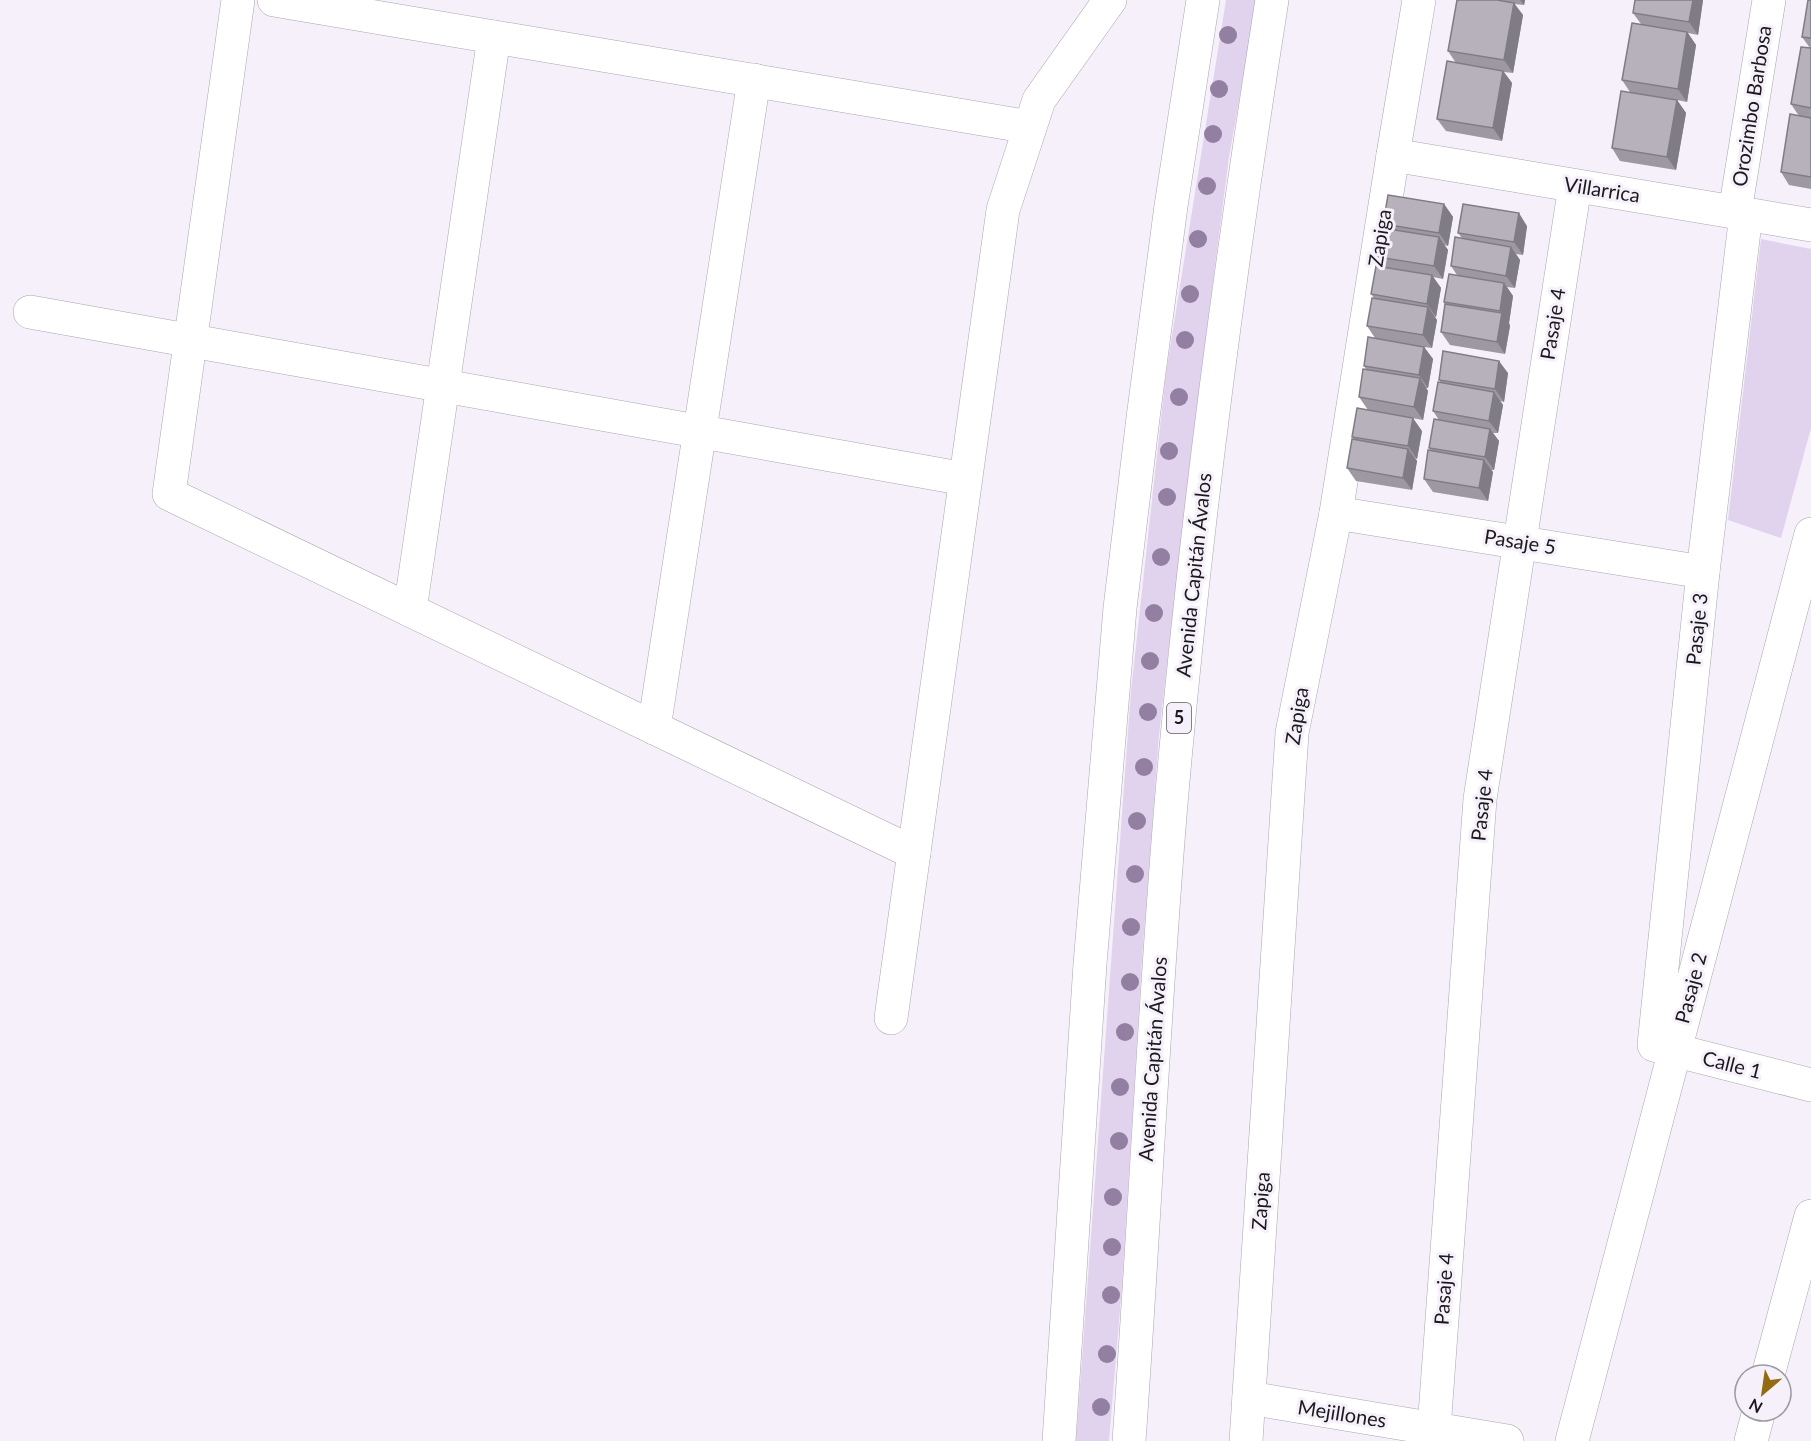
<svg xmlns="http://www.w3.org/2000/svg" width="1811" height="1441" font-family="Lato,sans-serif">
  <rect width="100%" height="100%" fill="#f5f0fa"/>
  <!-- green -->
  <g fill="#e1d3ee">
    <polygon points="1226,0 1257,0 1229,157 1192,445 1159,735 1142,959 1122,1286 1109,1441 1076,1441 1131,691 1166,373"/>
    <polygon points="1761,239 1811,249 1811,428 1781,538 1728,520"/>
  </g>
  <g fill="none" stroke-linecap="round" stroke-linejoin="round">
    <defs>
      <g id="minor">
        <polyline points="238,0 169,494 914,853"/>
        <polyline points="274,0 1030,127"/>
        <polyline points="1393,155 1811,225"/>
        <polyline points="1735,212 1769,0"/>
        <polyline points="1746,214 1703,572 1654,1045 1811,1085"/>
        <polyline points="30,312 965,479"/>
        <polyline points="1336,513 1703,572"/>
        <polyline points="410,610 494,37"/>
        <polyline points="654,728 754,80"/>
        <polyline points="891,1018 1003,210 1039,100 1110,0"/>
        <polyline points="1768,1375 1811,1216"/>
        <polyline points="1249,1398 1507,1441"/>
        <polyline points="1434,1429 1480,799 1575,186"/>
        <polyline points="1246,1441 1292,733 1336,513 1393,155 1419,0"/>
        <polyline points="1572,1441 1811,534"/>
        <polyline points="1751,1441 1759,1411"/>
      </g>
      <g id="trunk">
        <polyline points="1059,1441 1090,964 1120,608 1143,418 1171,206 1203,0"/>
        <path d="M1129,1441C1144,1233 1153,1024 1170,816C1193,543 1229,271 1272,0"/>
      </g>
    </defs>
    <!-- minor casing -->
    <use href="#minor" stroke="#aaa5af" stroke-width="34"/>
    <!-- trunk casing -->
    <use href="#trunk" stroke="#aaa5af" stroke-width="34"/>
    <!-- minor -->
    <use href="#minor" stroke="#fff" stroke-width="33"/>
    <!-- trunk -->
    <use href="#trunk" stroke="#fff" stroke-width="33"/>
  </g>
  <!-- trees -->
  <g fill="#937fa1">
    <circle cx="1228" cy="35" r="9"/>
    <circle cx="1219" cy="89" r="9"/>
    <circle cx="1213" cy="134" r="9"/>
    <circle cx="1207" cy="186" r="9"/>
    <circle cx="1198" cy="239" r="9"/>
    <circle cx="1190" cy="294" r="9"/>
    <circle cx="1185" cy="340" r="9"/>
    <circle cx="1179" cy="397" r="9"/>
    <circle cx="1169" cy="451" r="9"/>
    <circle cx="1167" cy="497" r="9"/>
    <circle cx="1161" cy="557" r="9"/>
    <circle cx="1154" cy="613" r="9"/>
    <circle cx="1150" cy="661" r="9"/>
    <circle cx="1148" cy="712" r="9"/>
    <circle cx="1144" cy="767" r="9"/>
    <circle cx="1137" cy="821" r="9"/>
    <circle cx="1135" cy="874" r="9"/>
    <circle cx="1131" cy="927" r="9"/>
    <circle cx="1130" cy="982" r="9"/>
    <circle cx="1125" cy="1032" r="9"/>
    <circle cx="1120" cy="1087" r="9"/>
    <circle cx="1119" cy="1141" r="9"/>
    <circle cx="1113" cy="1197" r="9"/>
    <circle cx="1112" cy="1247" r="9"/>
    <circle cx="1111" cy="1295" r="9"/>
    <circle cx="1107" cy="1354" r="9"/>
    <circle cx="1101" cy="1407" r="9"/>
  </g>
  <!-- wall -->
  <g fill="#9d98a1">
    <polygon points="1457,0 1525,0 1524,5 1514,4 1523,15 1513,73 1504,72 1512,83 1502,141 1446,131 1437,119 1456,63 1448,51"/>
    <polygon points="1703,0 1698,35 1688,33 1696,45 1687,102 1677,100 1686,113 1676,170 1620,161 1612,148 1630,92 1622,80 1641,24 1633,13"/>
    <polygon points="1811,0 1811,189 1789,185 1781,172 1799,116 1791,104 1810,48 1802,37"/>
    <polygon points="1444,204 1453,217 1448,246 1444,245 1448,250 1443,279 1433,277 1441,288 1436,317 1434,316 1437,320 1432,348 1424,347 1433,359 1428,388 1426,388 1428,391 1423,420 1368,410 1359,397 1366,369 1364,366 1375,338 1367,326 1374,298 1371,294 1385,268 1378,257 1386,229 1383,224"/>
    <polygon points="1527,226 1523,255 1516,254 1520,260 1515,288 1507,287 1513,296 1509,323 1510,326 1505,354 1450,345 1441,332 1445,305 1444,302 1457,275 1451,266 1462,238 1458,233"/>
    <polygon points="1508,373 1504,402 1500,401 1503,405 1498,433 1493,433 1499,441 1494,470 1491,470 1493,472 1488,501 1433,492 1424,479 1431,451 1429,448 1439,420 1433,411 1441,383 1439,380"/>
    <polygon points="1422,431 1417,459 1415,458 1417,461 1412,490 1356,481 1347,468 1354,440 1352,437"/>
  </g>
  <!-- shaded-wall -->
  <g fill="#7f7c83">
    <polygon points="1520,0 1525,0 1524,5"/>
    <polygon points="1693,0 1703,0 1698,35 1689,22"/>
    <polygon points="1514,3 1523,15 1513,73 1504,60"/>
    <polygon points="1687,32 1696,45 1687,102 1678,89"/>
    <polygon points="1503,71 1512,83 1502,141 1493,128"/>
    <polygon points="1677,100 1686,113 1676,170 1667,157"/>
    <polygon points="1444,204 1453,217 1448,246 1439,233"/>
    <polygon points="1519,213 1527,226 1523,255 1514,242"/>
    <polygon points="1439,237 1448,250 1443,279 1434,266"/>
    <polygon points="1511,247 1520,260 1515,288 1506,276"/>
    <polygon points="1432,275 1441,288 1436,317 1427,304"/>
    <polygon points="1504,283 1513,296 1509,323 1510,326 1505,354 1497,342 1502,314 1500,311"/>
    <polygon points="1428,307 1437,320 1432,348 1423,335"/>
    <polygon points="1424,347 1433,359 1428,388 1419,375"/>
    <polygon points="1499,361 1508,373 1504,402 1495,389"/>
    <polygon points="1420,378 1428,391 1423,420 1414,407"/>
    <polygon points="1494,392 1503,405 1498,433 1489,421"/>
    <polygon points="1413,418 1422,431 1417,459 1408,446"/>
    <polygon points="1490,429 1499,441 1494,470 1485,457"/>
    <polygon points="1408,449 1417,461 1412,490 1403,478"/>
    <polygon points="1484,460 1493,472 1488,501 1479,488"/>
  </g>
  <!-- building -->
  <g fill="#b6b1bb" stroke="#7f7c83" stroke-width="1.5">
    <polygon points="1457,0 1497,0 1514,3 1504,60 1448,51"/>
    <polygon points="1635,0 1693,0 1689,22 1633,13"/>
    <polygon points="1808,0 1811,0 1811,38 1802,37"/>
    <polygon points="1632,23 1687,32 1678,89 1622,80"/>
    <polygon points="1801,47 1811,48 1811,108 1791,104"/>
    <polygon points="1447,61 1503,71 1493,128 1437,119"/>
    <polygon points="1621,91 1677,100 1667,157 1612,148"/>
    <polygon points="1790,114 1811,118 1811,177 1781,172"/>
    <polygon points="1388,195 1444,204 1439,233 1383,224"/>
    <polygon points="1463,204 1519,213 1514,242 1458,233"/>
    <polygon points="1382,228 1439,237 1434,266 1378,257"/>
    <polygon points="1455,237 1511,247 1506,276 1451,266"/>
    <polygon points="1376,266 1432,275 1427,304 1371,294"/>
    <polygon points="1449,274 1504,283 1500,311 1444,302"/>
    <polygon points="1372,298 1428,307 1423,335 1367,326"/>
    <polygon points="1445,304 1502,313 1497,342 1441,332"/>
    <polygon points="1368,337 1424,347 1419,375 1364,366"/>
    <polygon points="1443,351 1499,361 1495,389 1439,380"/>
    <polygon points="1363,369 1420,378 1414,407 1359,397"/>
    <polygon points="1438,382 1494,392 1489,421 1433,411"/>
    <polygon points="1357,408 1413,418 1408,446 1352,437"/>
    <polygon points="1434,419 1490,429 1485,457 1429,448"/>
    <polygon points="1352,439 1408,449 1403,478 1347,468"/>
    <polygon points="1428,450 1484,460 1479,488 1424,479"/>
  </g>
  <g text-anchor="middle" stroke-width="6" stroke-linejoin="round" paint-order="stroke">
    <!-- shield labels -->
    <rect fill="#f5f0fa" stroke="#5c5a5f" stroke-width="1.5" x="1167" y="703" width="24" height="30" rx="4.5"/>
    <g font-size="18" font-weight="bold" fill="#1b191d">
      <text x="1179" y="724">5</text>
    </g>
    <!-- street labels -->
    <g font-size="20" fill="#1b191d" stroke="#f5f0fa">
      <text transform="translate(1752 106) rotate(-81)" y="7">Orozimbo Barbosa</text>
      <text transform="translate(1602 190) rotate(9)" y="7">Villarrica</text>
      <text transform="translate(1380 238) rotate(-81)" y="7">Zapiga</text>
      <text transform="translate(1553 324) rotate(-81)" y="7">Pasaje 4</text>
      <text transform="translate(1520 542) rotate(9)" y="7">Pasaje 5</text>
      <text transform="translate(1194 575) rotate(-84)" y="7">Avenida Capitán Ávalos</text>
      <text transform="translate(1697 629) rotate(-84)" y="7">Pasaje 3</text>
      <text transform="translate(1297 716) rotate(-81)" y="7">Zapiga</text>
      <text transform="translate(1482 805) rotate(-84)" y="7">Pasaje 4</text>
      <text transform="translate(1691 988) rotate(-75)" y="7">Pasaje 2</text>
      <text transform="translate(1153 1059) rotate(-86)" y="7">Avenida Capitán Ávalos</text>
      <text transform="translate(1732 1065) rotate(14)" y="7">Calle 1</text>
      <text transform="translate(1261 1201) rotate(-86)" y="7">Zapiga</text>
      <text transform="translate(1444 1289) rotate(-86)" y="7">Pasaje 4</text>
      <text transform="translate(1342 1414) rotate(9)" y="7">Mejillones</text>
    </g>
  </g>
  <!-- north arrow -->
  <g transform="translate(1763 1393) rotate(209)"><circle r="28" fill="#f5f0fa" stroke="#9e9aa2" stroke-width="1.5"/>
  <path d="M0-4.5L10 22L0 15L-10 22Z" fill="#926b13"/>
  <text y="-9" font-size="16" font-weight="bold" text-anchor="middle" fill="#1b191d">N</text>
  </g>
</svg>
